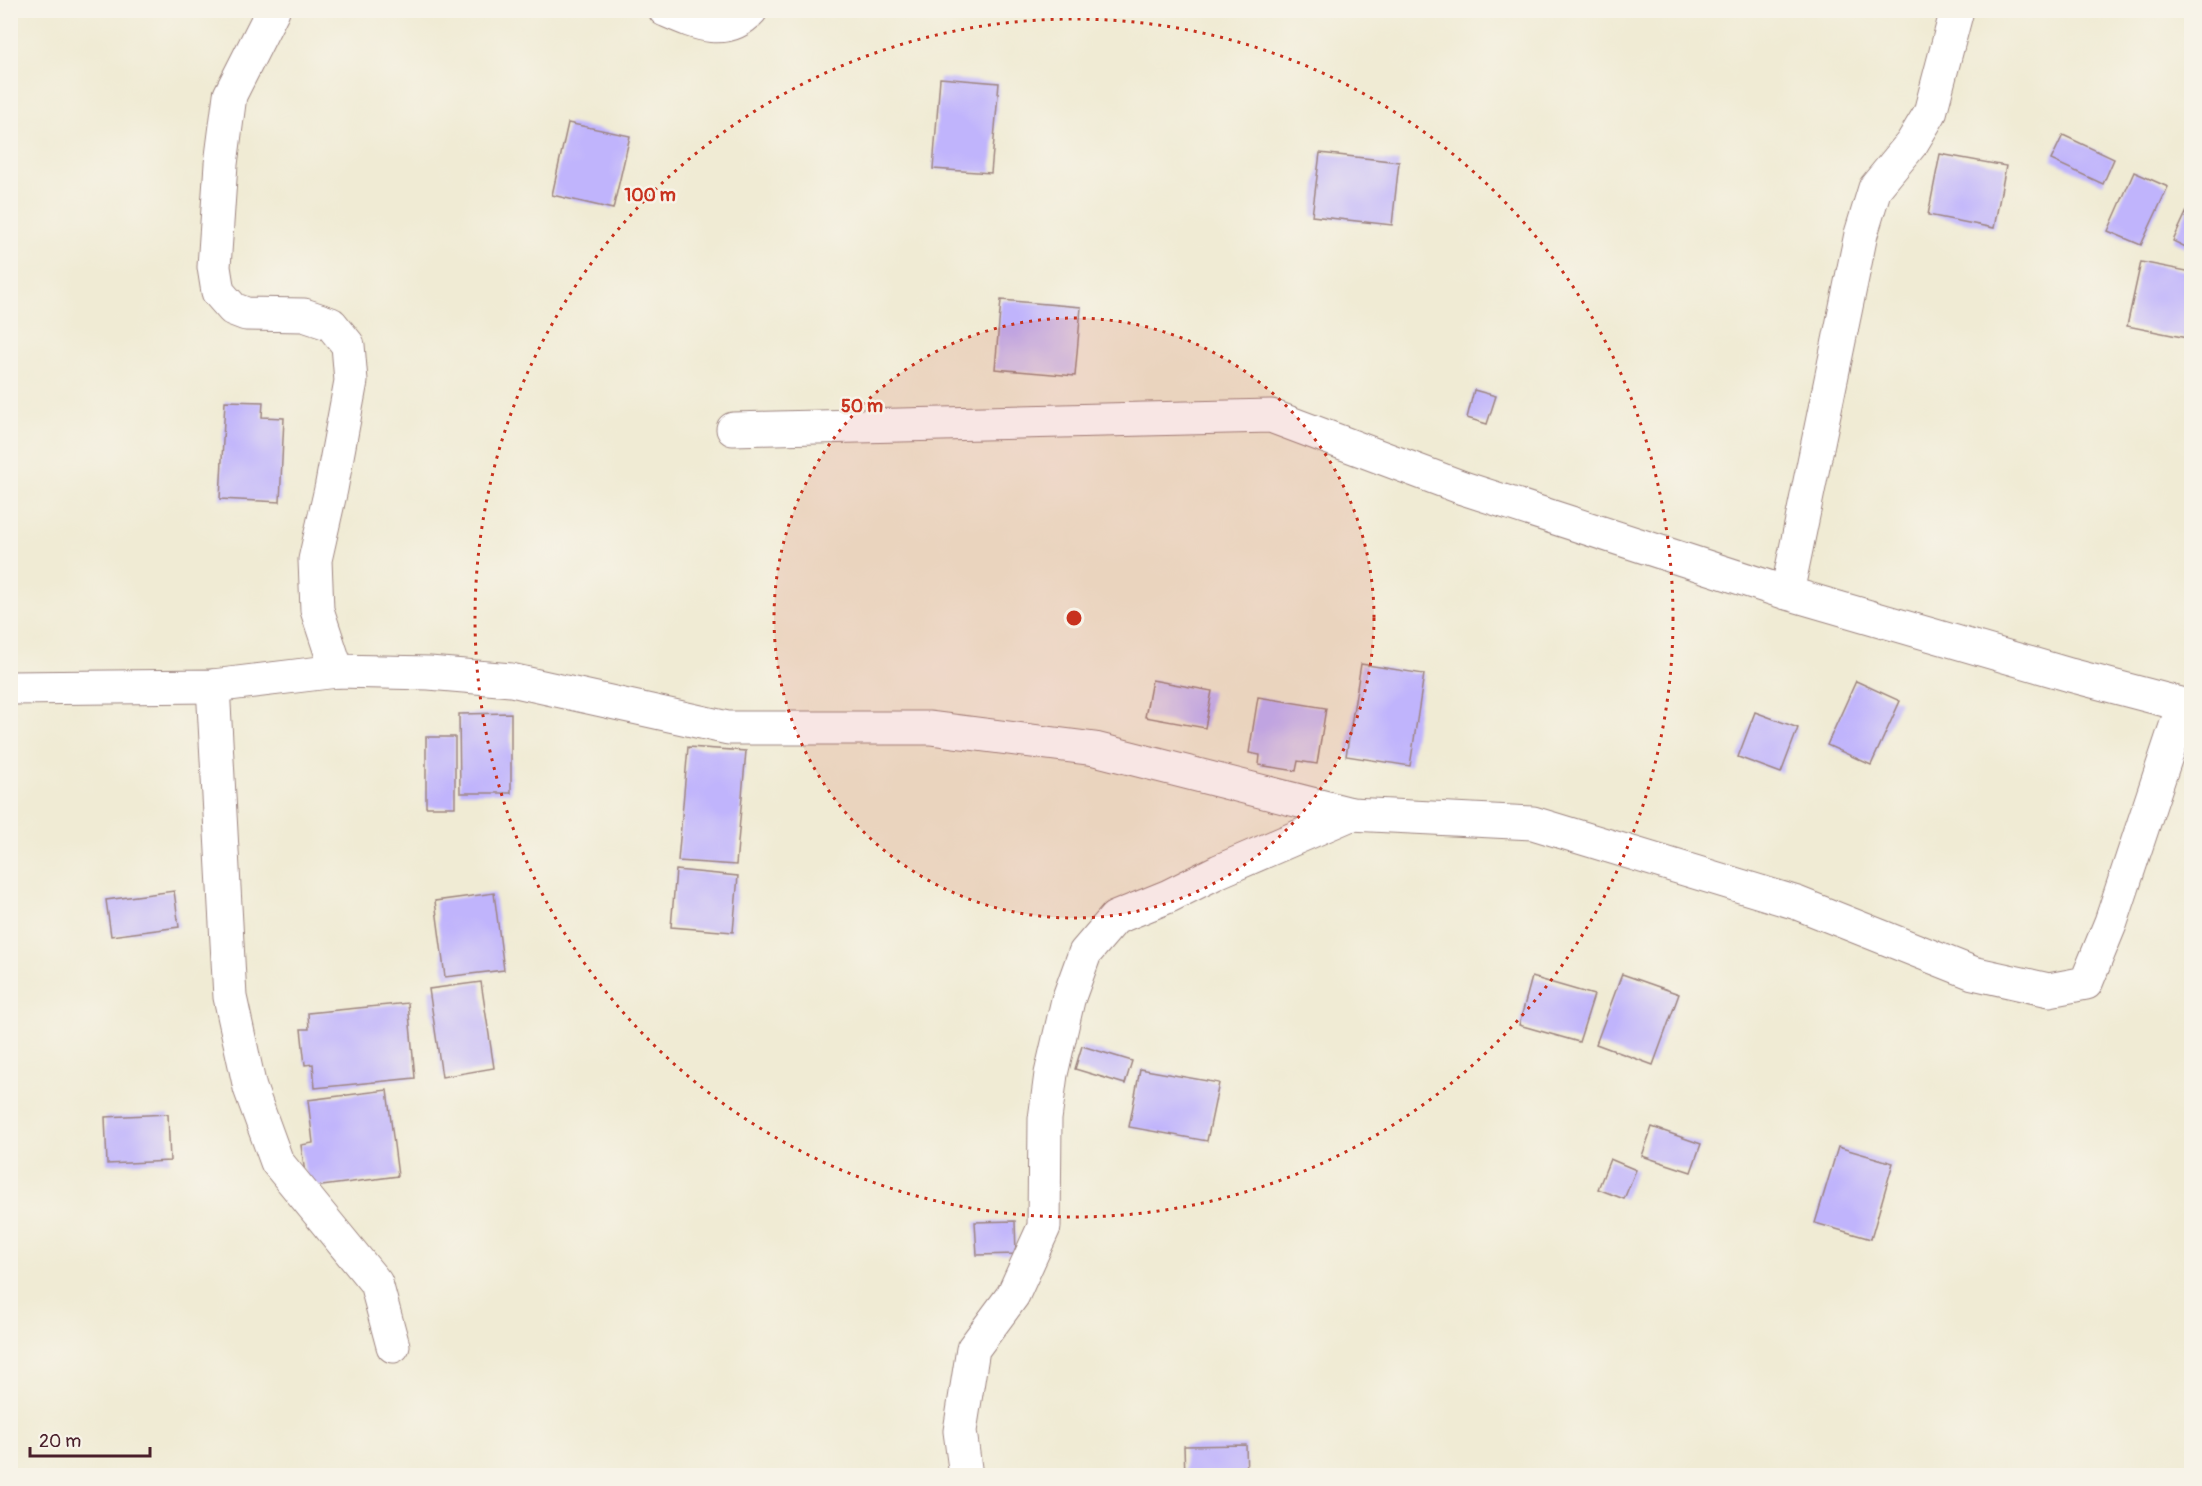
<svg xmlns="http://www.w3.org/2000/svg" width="2202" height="1486" font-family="Pangolin,sans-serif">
  <rect width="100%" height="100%" fill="#f7f3e8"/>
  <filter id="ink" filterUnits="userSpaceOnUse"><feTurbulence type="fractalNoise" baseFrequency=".0167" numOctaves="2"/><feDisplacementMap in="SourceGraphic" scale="12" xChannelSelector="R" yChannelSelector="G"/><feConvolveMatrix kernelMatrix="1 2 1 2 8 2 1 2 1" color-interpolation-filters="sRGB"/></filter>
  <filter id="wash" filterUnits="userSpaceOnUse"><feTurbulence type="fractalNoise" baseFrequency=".008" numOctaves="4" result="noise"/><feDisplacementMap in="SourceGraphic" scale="24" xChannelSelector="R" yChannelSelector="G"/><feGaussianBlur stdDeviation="1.35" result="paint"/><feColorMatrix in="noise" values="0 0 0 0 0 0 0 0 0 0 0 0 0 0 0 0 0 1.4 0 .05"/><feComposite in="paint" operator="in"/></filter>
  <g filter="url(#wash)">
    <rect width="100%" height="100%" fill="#f0ebd4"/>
    <g id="blocks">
      <!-- building -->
      <g fill="#c0b4fc">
        <polygon points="940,78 999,83 991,173 933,169"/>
        <polygon points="568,123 630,136 613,209 552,195"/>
        <polygon points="2063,135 2114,159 2103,184 2051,160"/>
        <polygon points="1320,153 1399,162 1392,225 1312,216"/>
        <polygon points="1940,154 2006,166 1994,228 1928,215"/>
        <polygon points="2134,172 2168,187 2141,245 2108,231"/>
        <polygon points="2192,200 2192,250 2173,241"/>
        <polygon points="2141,262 2192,272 2192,339 2127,326"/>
        <polygon points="1001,300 1081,307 1075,376 995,369"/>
        <polygon points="1474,390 1496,396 1487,424 1467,418"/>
        <polygon points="225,401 263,402 262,417 284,418 280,502 220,499"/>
        <polygon points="1361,664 1424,674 1410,766 1346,756"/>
        <polygon points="1152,680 1212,691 1205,728 1145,717"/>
        <polygon points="1856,681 1900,701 1871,765 1827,745"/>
        <polygon points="1258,697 1326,708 1317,764 1298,761 1296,771 1259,765 1260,755 1249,753"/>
        <polygon points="1755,712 1798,728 1781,773 1738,757"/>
        <polygon points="511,713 511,793 460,793 459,714"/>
        <rect x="426" y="737" width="29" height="70"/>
        <polygon points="688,747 746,751 736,865 678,861"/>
        <polygon points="676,870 738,876 733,932 671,927"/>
        <polygon points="174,891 179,927 111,936 106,900"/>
        <polygon points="494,893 504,970 445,977 435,901"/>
        <polygon points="1622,974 1679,994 1653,1065 1596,1044"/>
        <polygon points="1532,977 1594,995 1579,1042 1519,1025"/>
        <polygon points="481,982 494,1068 442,1077 429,989"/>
        <polygon points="408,1003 415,1078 315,1088 313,1064 305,1065 301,1029 309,1029 308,1013"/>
        <polygon points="1082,1046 1132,1061 1125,1084 1075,1069"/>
        <polygon points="1140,1069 1219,1083 1207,1141 1129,1127"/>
        <polygon points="387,1090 398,1176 307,1188 301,1145 313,1143 308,1100"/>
        <polygon points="168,1114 170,1161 107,1164 105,1117"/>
        <polygon points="1652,1127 1701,1144 1691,1172 1642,1156"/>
        <polygon points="1838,1147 1893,1163 1871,1239 1815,1223"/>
        <polygon points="1610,1159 1636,1170 1624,1199 1598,1189"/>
        <polygon points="1015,1221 1016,1254 977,1255 975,1222"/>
        <polygon points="1246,1445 1247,1476 1185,1476 1184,1446"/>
      </g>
    </g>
  </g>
  <g filter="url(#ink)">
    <use href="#blocks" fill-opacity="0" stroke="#9d8580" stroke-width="1.5"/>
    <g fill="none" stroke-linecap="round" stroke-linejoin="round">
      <defs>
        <g id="minor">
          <polyline points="273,10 230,95 221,164 214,267 218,292 233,309 246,314 304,315 331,324 348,345 351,381 331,489 315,560 317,610 337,671"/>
          <path d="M665,10C695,23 726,38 751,10"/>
          <polyline points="1957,10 1930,113 1912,143 1875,188 1861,234 1787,593 2070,675 2192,707"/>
          <polyline points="733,429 1271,416 1463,488 1787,593"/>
          <polyline points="213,686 230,997 250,1088 277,1162 376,1283 393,1346"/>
          <polyline points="10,688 213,686 337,671 429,673 511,680 728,728 930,728 1095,749 1351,814 1533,823 1797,903 1973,973 2049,990 2086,983 2111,922 2183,705"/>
          <polyline points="966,1476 960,1431 973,1349 1013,1295 1044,1227 1045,1119 1051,1074 1068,1000 1085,953 1115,918 1169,896 1219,871 1351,814"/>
        </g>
      </defs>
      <!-- minor casing -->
      <use href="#minor" stroke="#9d8580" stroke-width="35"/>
      <!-- minor -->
      <use href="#minor" stroke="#fff" stroke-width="33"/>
    </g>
  </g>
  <!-- distance rings -->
  <circle cx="1074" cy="618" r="300" fill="#c8321e" fill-opacity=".12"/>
  <g fill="none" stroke="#c8321e" stroke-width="3" stroke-dasharray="3 6">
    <circle cx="1074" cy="618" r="300"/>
    <circle cx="1074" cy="618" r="599"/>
  </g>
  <circle cx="1074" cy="618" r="9" fill="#c8321e" stroke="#f7f3e8" stroke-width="3"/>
  <g font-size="18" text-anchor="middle" font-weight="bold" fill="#c8321e" stroke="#f7f3e8" stroke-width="5" stroke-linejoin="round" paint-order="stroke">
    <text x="650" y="201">100 m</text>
    <text x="862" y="412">50 m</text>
  </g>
  <!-- margin -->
  <rect width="2202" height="1486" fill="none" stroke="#f7f3e8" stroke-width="36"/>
  <!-- scale -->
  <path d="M30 1447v9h120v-9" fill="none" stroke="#4a1f2b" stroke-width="3"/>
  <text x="39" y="1447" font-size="18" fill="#4a1f2b" stroke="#f7f3e8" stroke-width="4.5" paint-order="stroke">20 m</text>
</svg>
